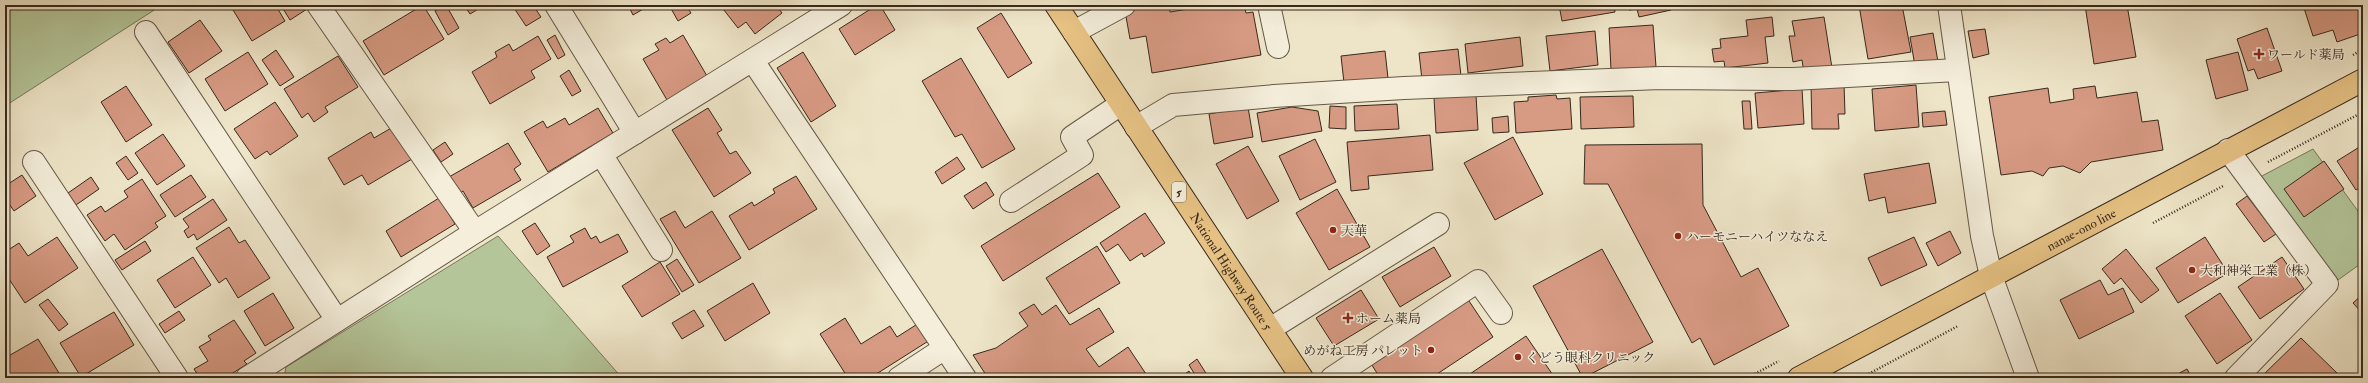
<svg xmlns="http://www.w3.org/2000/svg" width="2368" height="383" font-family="'IM FELL Double Pica','Noto Serif JP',serif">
  <rect width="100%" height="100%" fill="#eee5c8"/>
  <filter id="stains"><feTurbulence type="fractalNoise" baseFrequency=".005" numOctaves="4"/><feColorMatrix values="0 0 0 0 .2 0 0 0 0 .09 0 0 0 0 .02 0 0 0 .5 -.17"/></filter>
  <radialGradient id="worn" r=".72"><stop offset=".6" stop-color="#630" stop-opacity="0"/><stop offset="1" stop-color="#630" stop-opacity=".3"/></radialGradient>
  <!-- green -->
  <g fill="#b4c699" stroke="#76785a">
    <polygon points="5,5 162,5 5,106"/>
    <polygon points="2313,149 2363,218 2363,262 2338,280 2260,177"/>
    <polygon points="498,236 622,378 284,378 286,367"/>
  </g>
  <!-- building -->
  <g fill="#d79a83" stroke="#37291c">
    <polygon points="230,5 277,5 276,6 285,21 252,41"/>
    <polygon points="285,5 305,5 307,9 290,20 282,7"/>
    <polygon points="423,5 444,39 384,75 363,41"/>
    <polygon points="446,5 459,28 448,35 435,11"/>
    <polygon points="464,5 485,5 470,14"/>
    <polygon points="512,5 533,5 541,17 526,26"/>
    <polygon points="628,5 650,5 633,15"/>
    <polygon points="669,5 686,5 691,13 678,21"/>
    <polygon points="720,5 776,5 782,13 755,34 746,22 738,28"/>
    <polygon points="877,5 880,5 895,30 855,55 839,29"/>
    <polygon points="1158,5 1169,5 1170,12 1212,5 1244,5 1246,13 1253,12 1261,55 1152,73 1146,36 1130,39 1125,11"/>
    <polygon points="1559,5 1614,5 1615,12 1562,21"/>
    <polygon points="1628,5 1670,5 1671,10 1639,17 1637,9 1629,10"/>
    <polygon points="1691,5 1710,5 1692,8"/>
    <polygon points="1859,5 1902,5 1911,52 1868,59"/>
    <polygon points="2085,5 2127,5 2136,57 2094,64"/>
    <polygon points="2303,5 2361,5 2363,12 2363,33 2337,42 2333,30 2313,36"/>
    <polygon points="1001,13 1032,63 1008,78 977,28"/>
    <polygon points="1772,17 1774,36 1765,37 1768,63 1725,68 1724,61 1714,62 1712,49 1721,48 1720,39 1748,36 1746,20"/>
    <polygon points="1824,17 1832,68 1804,73 1802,60 1793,62 1789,36 1795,36 1792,21"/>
    <polygon points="200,20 222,51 189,73 168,42"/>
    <polygon points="1653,25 1656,67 1611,70 1609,28"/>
    <polygon points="2267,28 2282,71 2258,79 2254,69 2248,71 2237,39"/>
    <polygon points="1985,29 1989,54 1973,58 1968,31"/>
    <polygon points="1595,31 1598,65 1550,71 1546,36"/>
    <polygon points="1933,33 1938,62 1915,66 1910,37"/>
    <polygon points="555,35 565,55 558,59 547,40"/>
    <polygon points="683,35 707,76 667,100 643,59 659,50 655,44 666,38 670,43"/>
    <polygon points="538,36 551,59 531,71 535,78 490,104 472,72 497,57 495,52 509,44 513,51"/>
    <polygon points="1520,37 1523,66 1468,73 1465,44"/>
    <polygon points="1458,49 1461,76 1422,80 1419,53"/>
    <polygon points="276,50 294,77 280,86 262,60"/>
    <polygon points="1385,51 1388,78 1344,83 1341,56"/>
    <polygon points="248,52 268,84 225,111 205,79"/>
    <polygon points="803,52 836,106 811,122 777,68"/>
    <polygon points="2238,52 2248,90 2216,99 2206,60"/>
    <polygon points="338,56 358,87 325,107 328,112 314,122 308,113 302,118 284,89"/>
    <polygon points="961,58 1015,149 982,168 962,134 955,137 922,81"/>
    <polygon points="569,70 581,91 572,96 560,76"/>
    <polygon points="1844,84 1845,114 1838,114 1839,129 1812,129 1811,85"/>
    <polygon points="1916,85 1919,127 1875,131 1872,89"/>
    <polygon points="126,86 152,125 126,142 101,102"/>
    <polygon points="2095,86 2097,98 2137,92 2142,122 2158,120 2163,150 2091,162 2080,173 2063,166 2049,168 2043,176 2032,171 2001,175 1989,97 2048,88 2050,103 2074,99 2073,89"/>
    <polygon points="1802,89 1804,124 1758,128 1755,93"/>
    <polygon points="1476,95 1478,130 1436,133 1434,98"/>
    <polygon points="1556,95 1557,99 1570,98 1572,129 1516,133 1514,102 1528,101 1528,97"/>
    <polygon points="1633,96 1634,127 1581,129 1580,97"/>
    <polygon points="1742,101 1750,101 1752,129 1744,129"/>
    <polygon points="275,102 298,136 270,155 267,151 255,159 234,129"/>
    <polygon points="1397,104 1399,129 1355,131 1354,106"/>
    <polygon points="1330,106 1346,107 1346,129 1329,128"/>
    <polygon points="1248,107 1253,137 1214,144 1209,114"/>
    <polygon points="1292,107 1318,111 1322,131 1262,142 1257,113"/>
    <polygon points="598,108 613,133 548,172 524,132 543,121 547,128 565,118 569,125"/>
    <polygon points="708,108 722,130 717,133 730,154 736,151 751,173 714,197 672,130"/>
    <polygon points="1945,111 1947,125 1923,127 1922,113"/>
    <polygon points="1508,116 1509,132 1493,133 1492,118"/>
    <polygon points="393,127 412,159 368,185 362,175 344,185 328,158 371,132 374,138"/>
    <polygon points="163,134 185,166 157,185 135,153"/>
    <polygon points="1430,135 1433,170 1368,176 1369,189 1351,191 1347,142"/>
    <polygon points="1513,137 1543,194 1495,220 1464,163"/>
    <polygon points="1315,139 1336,182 1300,200 1279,156"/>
    <polygon points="445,142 453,154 441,162 433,150"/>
    <polygon points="508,143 521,164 514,169 521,180 473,208 463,191 460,193 449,177"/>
    <polygon points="1702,144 1703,205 1741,277 1758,268 1789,326 1714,365 1700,338 1692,343 1608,184 1584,184 1585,145"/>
    <polygon points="1248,146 1279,201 1247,219 1216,164"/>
    <polygon points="2361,146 2363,150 2363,186 2356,190 2337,161"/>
    <polygon points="126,156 138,173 128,180 116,163"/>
    <polygon points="957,157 965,169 942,184 935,172"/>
    <polygon points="2324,161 2344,189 2304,217 2284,189"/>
    <polygon points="1929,163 1936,203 1888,213 1885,197 1869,201 1864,174"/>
    <polygon points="1098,173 1120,207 1003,281 981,246"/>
    <polygon points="22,175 36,196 14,211 5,198 5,186"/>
    <polygon points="191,175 206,197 175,217 160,195"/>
    <polygon points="796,176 817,209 749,250 729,216 752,202 754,206 775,193 773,189"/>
    <polygon points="91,177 99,189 76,205 68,193"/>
    <polygon points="142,179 166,216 155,223 158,227 125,250 114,234 105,241 87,215 101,206 105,212 128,197 124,191"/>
    <polygon points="986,182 994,195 973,209 964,196"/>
    <polygon points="1337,189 1370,247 1329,270 1296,213"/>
    <polygon points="2247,196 2276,234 2264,242 2236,204"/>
    <polygon points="439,198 455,224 401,257 386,231"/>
    <polygon points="213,199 227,220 197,240 194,234 188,238 184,231 189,227 183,219"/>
    <polygon points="675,211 685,228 712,211 741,258 699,283 660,219"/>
    <polygon points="1145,213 1165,243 1144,257 1142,253 1130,261 1118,244 1106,252 1100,243"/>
    <polygon points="535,223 550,246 537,255 522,231"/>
    <polygon points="229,227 239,243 245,240 270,278 238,298 226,278 219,283 196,248"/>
    <polygon points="585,228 591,239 596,236 600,243 618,234 628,252 563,287 547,257 574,242 570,236"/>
    <polygon points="1950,231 1961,253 1938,266 1926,243"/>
    <polygon points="57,237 78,268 25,303 5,273 5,252 19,243 28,256"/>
    <polygon points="1914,237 1927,265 1881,286 1868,258"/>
    <polygon points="2205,237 2228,273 2178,303 2156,268"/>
    <polygon points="145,241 151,251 122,270 115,260"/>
    <polygon points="1097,246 1120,283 1069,314 1046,278"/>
    <polygon points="1434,247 1451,276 1400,307 1382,277"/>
    <polygon points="1602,249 1653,342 1583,378 1533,286"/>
    <polygon points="2126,249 2159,290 2141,303 2121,278 2114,284 2102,269"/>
    <polygon points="193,257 211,285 175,308 157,280"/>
    <polygon points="2282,257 2304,289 2260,319 2238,287"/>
    <polygon points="677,259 694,285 682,292 666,266"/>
    <polygon points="660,262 680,294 642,317 622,286"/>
    <polygon points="2100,280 2108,295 2123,288 2134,312 2079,339 2060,300"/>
    <polygon points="753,283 770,313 725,341 707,311"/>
    <polygon points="1361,290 1379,319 1334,346 1316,318"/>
    <polygon points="273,293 294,328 265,346 244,311"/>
    <polygon points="2220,293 2252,340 2217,364 2185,316"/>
    <polygon points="2363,294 2363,314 2353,303"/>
    <polygon points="1467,298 1493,337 1431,378 1380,378 1370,362"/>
    <polygon points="48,299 68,324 59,331 39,305"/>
    <polygon points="1034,304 1042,315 1056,305 1070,325 1099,308 1114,332 1086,349 1099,367 1128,347 1146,374 1140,378 988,378 973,355 996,348 1028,326 1019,313"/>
    <polygon points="694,310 704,326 682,339 672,323"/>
    <polygon points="179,311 185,320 165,333 159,324"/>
    <polygon points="114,312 134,345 81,377 60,343"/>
    <polygon points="845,318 861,344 890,326 897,337 919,323 930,340 870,378 848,378 820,334"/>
    <polygon points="234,320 256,353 244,361 247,364 225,378 200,378 194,369 208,361 199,347 211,340 208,336"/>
    <polygon points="1526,336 1555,378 1464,378"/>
    <polygon points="2301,338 2337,373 2332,378 2260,378"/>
    <polygon points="38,339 59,373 51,378 5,378 5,358"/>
    <polygon points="1197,359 1209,378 1197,378 1189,365"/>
    <polygon points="2187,369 2192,378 2170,378"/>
    <polygon points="1189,371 1193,378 1180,378"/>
  </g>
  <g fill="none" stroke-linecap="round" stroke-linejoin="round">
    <defs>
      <g id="minor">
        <polyline points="318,5 475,232"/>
        <polyline points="556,5 635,133"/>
        <polyline points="1269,5 1278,47"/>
        <polyline points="1949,5 1982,236 1991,276 2028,378"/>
        <polyline points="146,32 337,320"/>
        <polyline points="1074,32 1124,5"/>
        <polyline points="753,61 965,378"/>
        <polyline points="1136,127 1173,105 1274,96 1404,88 1661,78 1793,79 1957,70"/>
        <polyline points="2228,150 2327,284 2236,378"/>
        <polyline points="601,154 661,250"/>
        <polyline points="34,162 177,378"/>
        <polyline points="1011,201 1082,155 1072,137 1121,104"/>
        <polyline points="1270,329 1438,224"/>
        <polyline points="247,378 475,232 841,5"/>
        <polyline points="899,378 945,348"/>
        <polyline points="1332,378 1478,281 1501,313"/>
      </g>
      <g id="major">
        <path id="s1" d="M1799,378L2363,80"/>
      </g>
      <g id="highway">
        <path id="s2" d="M1056,5L1302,378"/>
      </g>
    </defs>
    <!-- minor casing -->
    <use href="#minor" stroke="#655847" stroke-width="24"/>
    <!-- major casing -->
    <use href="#major" stroke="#37291c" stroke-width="24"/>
    <!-- highway casing -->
    <use href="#highway" stroke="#37291c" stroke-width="24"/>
    <!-- path -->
    <g stroke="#37291c" stroke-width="2.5" stroke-dasharray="1 2" stroke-linecap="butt">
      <polyline points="2353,55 2363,49"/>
      <polyline points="2268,162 2363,112"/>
      <polyline points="2153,223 2223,186"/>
      <polyline points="1747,378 1779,361"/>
      <polyline points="1861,378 1958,326"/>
    </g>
    <!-- minor -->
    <use href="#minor" stroke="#f4eedb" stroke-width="22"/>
    <!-- major -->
    <use href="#major" stroke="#e7c284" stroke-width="22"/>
    <!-- highway -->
    <use href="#highway" stroke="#e7c284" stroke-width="22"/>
  </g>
  <!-- markers -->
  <g fill="#8f2418" stroke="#f4eedb" stroke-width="1.5">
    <path d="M2257 48h4v4h4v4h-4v4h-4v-4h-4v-4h4z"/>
    <circle cx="1333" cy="230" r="4"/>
    <circle cx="1678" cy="236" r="4"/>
    <circle cx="2192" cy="270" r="4"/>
    <path d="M1346 312h4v4h4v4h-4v4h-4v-4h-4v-4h4z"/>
    <circle cx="1431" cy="350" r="4"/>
    <circle cx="1518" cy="357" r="4"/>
  </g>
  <g text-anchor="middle" stroke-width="3" stroke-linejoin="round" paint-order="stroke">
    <!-- shield labels -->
    <rect fill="#f4eedb" stroke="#706455" stroke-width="1" x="1172" y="182" width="14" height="20" rx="3"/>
    <g font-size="12" font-weight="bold" fill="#37291c">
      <text x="1179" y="196">5</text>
    </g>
    <!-- poi labels -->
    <g font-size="13" fill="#37291c" stroke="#f4eedb" text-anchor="start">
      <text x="2267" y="59">ワールド薬局</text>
      <text x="1341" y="235">天華</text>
      <text x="1686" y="241">ハーモニーハイツななえ</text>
      <text x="2200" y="275">大和神栄工業（株）</text>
      <text x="1356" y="323">ホーム薬局</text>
      <text x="1423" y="355" text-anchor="end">めがね工房 パレット</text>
      <text x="1526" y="362">くどう眼科クリニック</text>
    </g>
    <!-- street labels -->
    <g font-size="13" fill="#37291c" stroke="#f4eedb">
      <text dy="5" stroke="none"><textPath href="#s1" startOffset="319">nanae-ono line</textPath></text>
      <text dy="5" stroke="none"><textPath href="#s2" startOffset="319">National Highway Route 5</textPath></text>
    </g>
  </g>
  <!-- margin -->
  <rect width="2368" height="383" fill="none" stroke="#eee5c8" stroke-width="20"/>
  <rect x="6" y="6" width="2356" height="371" fill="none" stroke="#37291c" stroke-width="2"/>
  <rect x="10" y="10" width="2348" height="363" fill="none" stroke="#37291c"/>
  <rect width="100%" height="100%" filter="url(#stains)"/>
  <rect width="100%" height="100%" fill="url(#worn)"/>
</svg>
